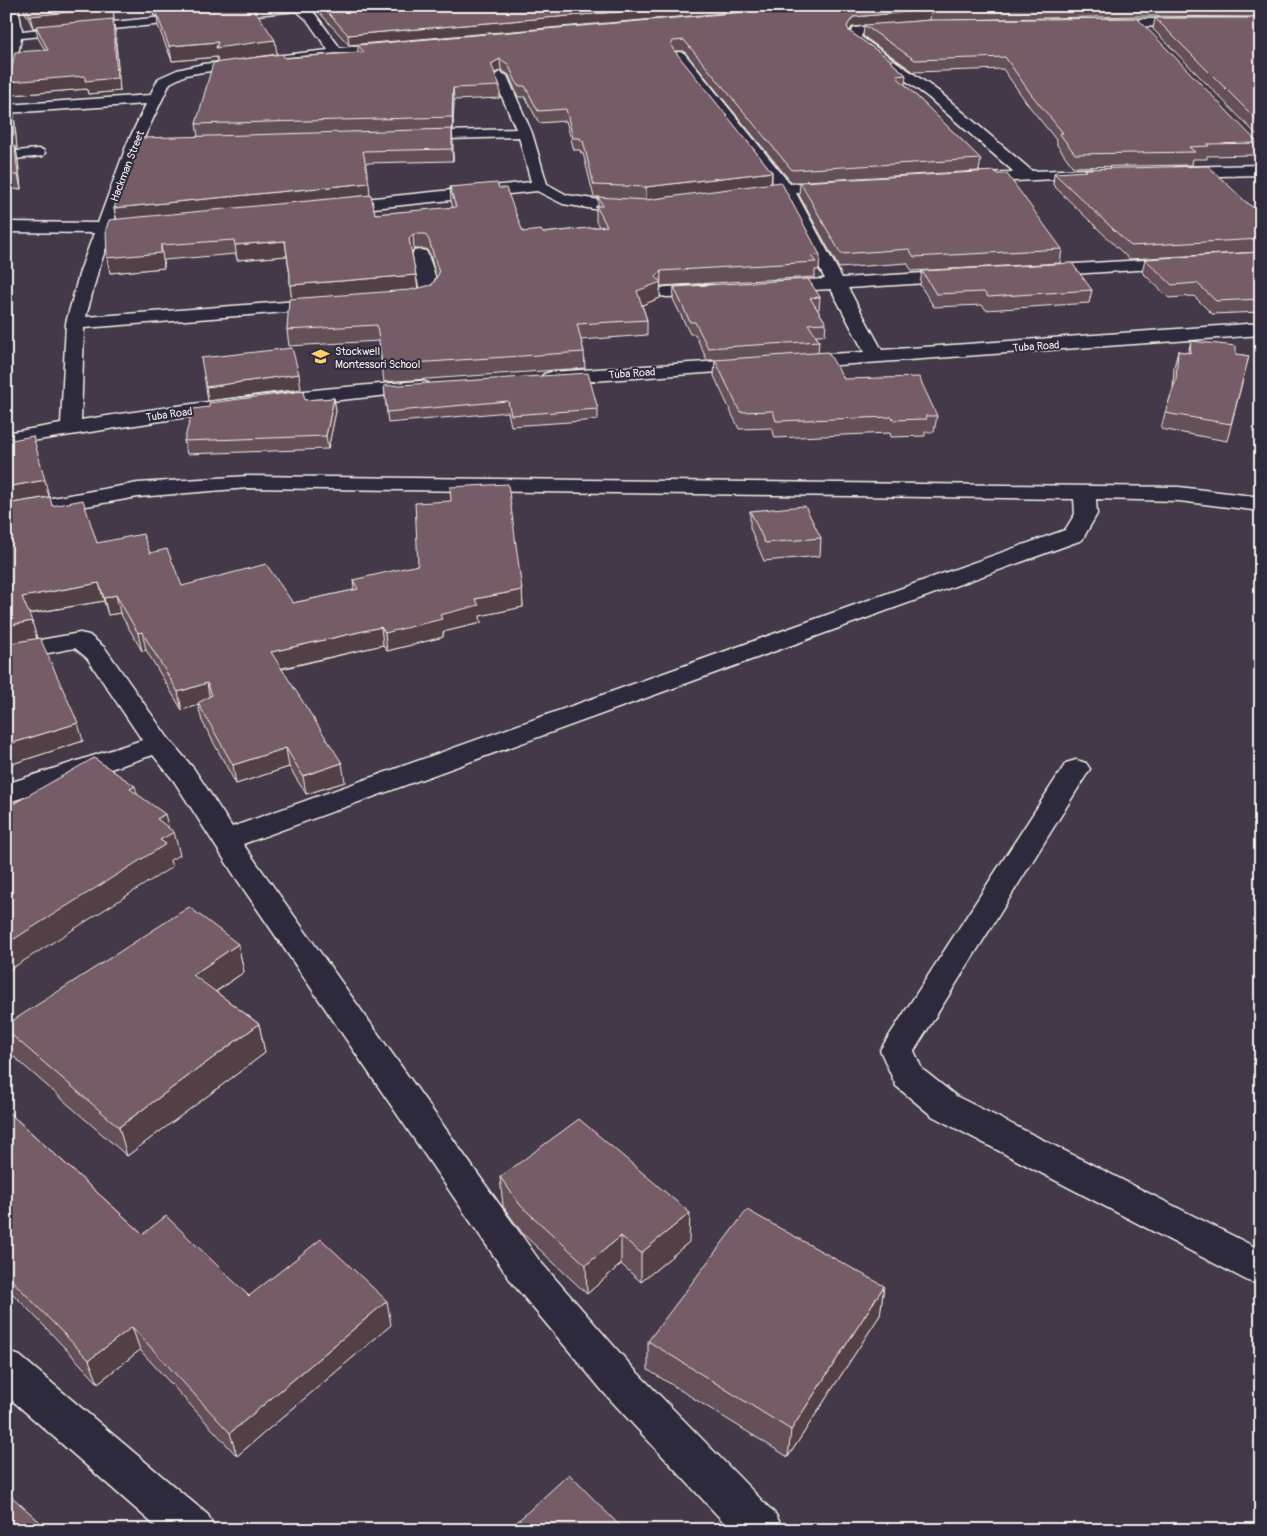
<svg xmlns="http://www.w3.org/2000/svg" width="1267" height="1536" font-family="Pangolin,sans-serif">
  <rect width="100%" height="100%" fill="#443949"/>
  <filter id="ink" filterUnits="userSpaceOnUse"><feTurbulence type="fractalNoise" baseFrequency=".02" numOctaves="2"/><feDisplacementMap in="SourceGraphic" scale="10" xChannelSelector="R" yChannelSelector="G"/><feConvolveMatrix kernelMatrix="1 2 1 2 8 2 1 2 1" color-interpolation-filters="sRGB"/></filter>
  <g filter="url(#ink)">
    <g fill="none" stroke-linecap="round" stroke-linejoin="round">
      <defs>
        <g id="minor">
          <path d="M6,6H18L22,31L274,6H319L317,8L310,10L315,14L340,48L396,43L402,47L396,51L203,72L186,75L170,83L141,144L114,223L127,224L129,227L127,230L111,233L98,271L86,317L325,299L331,300L334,304L331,308L325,309L84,328L81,420C194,402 307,389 421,381L428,383L431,387L428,391L213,413L6,445V433L61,424L66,323L80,271L94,233L6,232V222L98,223L127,144L146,104L6,113V105L150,95L159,78L177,70L203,64L328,50L307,20L297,11L21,38L13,80L6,84V50L10,35Z"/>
          <polygon points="1105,19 1261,19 1261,27 1101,26 1099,23"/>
          <polygon points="902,23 906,24 908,27 906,30 862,34 861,37 938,91 1032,171 1091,169 1096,171 1099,174 1096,177 972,183 967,181 964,178 967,175 972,173 1014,172 928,97 848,38 854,28"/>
          <polygon points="679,52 684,53 790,184 836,181 841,183 844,186 841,189 836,191 796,193 842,278 958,271 964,272 967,276 964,280 958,281 848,288 882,350 1261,323 1261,335 796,368 789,366 786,362 789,358 796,356 864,352 831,289 774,292 768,291 765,287 768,283 774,282 825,279 781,194 747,199 741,197 739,194 741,191 775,186 674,59 673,56 674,53"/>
          <polygon points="500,72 507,76 532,133 547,184 567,195 606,201 641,204 643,207 641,210 606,211 563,204 537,191 335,212 329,210 327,207 329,204 335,202 531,182 519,137 415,140 410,139 408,136 410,133 415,132 516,129 493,76"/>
          <polygon points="38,149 43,150 45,153 43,156 6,160 6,152"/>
          <polygon points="1261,165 1261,175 1177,177 1172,175 1169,172 1172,169 1177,167"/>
          <path d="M420,250L426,251L428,255C432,268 442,287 433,299C421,302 404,307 392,304L389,300L392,296L420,291L412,255L414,251Z"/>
          <polygon points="1180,258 1186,259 1189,263 1186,267 1038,276 1032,275 1029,271 1032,267 1038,266"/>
          <polygon points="711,285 717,286 720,290 717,294 667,297 661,296 658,292 661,288 667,287"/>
          <polygon points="753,359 760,361 763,365 760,369 551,384 544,382 541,378 544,374 551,372"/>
          <polygon points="248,476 1179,487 1261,497 1261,511 1179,501 1096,499 1097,514 1082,540 243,844 539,1260 633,1368 776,1515 783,1530 731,1530 605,1394 513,1284 236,878 174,781 153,755 6,803 6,784 142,740 87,658 75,648 6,661 6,646 80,633 89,635 105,648 168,738 194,769 232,827 1065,530 1075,514 1074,499 248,488 138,497 6,520 6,506 138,483"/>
          <polygon points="1076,760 1086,763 1090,769 914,1051 922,1069 956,1096 1261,1250 1261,1285 1248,1281 932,1116 896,1086 880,1050 1066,763"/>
          <polygon points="6,1351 20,1356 208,1515 215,1530 160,1530 6,1395"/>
        </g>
      </defs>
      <!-- minor casing -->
      <use href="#minor" stroke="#f4f1e8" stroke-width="3"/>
      <!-- minor -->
      <use href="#minor" fill="#2f2a3d" fill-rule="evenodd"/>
    </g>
    <!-- wall -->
    <g fill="#654f58" stroke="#f4f1e8" fill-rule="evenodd">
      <polygon points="22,6 113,6 114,20 113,20 115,31 120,91 88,94 87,89 12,95 13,103 11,103 14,114 17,149 16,149 18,161 21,189 6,190 6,71 45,50 38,38 36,28 33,28"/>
      <path d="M150,6H252L277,54L226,62L358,52V45L792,7L349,45L317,10V6H1261V17L1138,16L952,20L1258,143L1255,155L1207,156V159H1193L1192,165L1073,167L1057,145V141L1029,106L1003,69L914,72L863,36L864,26L852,27L850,32L892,61V63L906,75L905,85L981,159L979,171L806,181L1062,249L1060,263L912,271L907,263L839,268L799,195L800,182H791L684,51H674L772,172V183L820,255L819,270H815V277L661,286L660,298L642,305L647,320V335L581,340L584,352L585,368L384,382L379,341L289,346L287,330L292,299L290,285V276L287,256L237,260L236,254L164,260V268L110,273L116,219L114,208L198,136L196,124L218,63L217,57L172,61L158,26L157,16H154ZM501,70L509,75L518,97H525L539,123L566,121L574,150H580L581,153H583L594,197H598V206H596V221L599,227L543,233L523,232L499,188L450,187L451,201L453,208L375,214L370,195L365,163L453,161L452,129H453L454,100L500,98V86L495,74ZM414,249H426L430,254L436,277L432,285L417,289L412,252Z"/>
      <polygon points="1155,18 1261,18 1261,139 1153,29"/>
      <polygon points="1085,169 1246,202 1261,214 1261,252 1129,259 1053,185 1054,173 1085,172"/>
      <polygon points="1261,252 1261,312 1212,314 1194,296 1169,298 1142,272 1145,259"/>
      <polygon points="922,271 1092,290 1089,303 986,310 982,305 934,307 920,285"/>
      <polygon points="674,287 820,297 819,309 817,309 826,323 825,335 815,335 819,341 818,353 844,379 937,416 934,432 925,432 925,436 891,437 890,433 775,438 772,428 739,429 714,376 715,360 707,360 695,334 690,334 673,299"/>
      <polygon points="1191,341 1236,354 1249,356 1227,441 1161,429 1165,413 1173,389 1174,367 1178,351 1188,353"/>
      <polygon points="384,386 598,409 598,420 511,426 508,412 388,423"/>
      <polygon points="334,398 336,411 328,449 187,454 184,441 305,400"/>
      <polygon points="6,441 49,497 52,506 97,543 150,553 182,586 293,603 354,590 353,580 522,590 523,607 480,616 481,623 443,632 443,637 387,651 383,645 282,669 345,782 306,794 289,767 236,784 202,721 198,705 182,710 146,650 142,651 120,613 108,615 104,601 29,614 37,638 83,741 6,766"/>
      <polygon points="750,511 821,538 820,556 764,561 750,528"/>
      <polygon points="238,944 244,972 216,992 259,1024 265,1053 127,1156 13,1056 6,1037 6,1025"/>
      <polygon points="6,1110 143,1234 249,1296 391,1325 237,1456 140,1350 98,1383 28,1309 6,1287"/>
      <polygon points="500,1177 689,1242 641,1282 621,1264 587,1294 523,1234 503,1206"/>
      <polygon points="884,1286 880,1315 788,1457 648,1370 648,1341"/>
    </g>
    <!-- shaded-wall -->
    <g fill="#524047" stroke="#f4f1e8">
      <polygon points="113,6 114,20 113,20 115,31 120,91 88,94 87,89 12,95 13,103 11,103 14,114 17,149 16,149 18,161 21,189 18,175 6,151 6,90 9,82 113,20 33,28 30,16"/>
      <polygon points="153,6 244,6 156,12 157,16 154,16"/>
      <polygon points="685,6 795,6 795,7 349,45 348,35"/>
      <polygon points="931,10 930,20 852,27 846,37 847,26 853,17"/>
      <polygon points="275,40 277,54 218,63 217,57 172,61 169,46 218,42"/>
      <polygon points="500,59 501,70 491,75 491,64"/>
      <polygon points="453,88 454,100 453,129 452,117"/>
      <polygon points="452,129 453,141 453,161 452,149"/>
      <polygon points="772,172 771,185 646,200 646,187"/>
      <polygon points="369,183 370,196 117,221 114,208"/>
      <polygon points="413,234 414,249 410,254 409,239"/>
      <polygon points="285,241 287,256 237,260 235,245"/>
      <polygon points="161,245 164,268 110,273 107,258"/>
      <polygon points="661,271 660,298 637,307 637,291 656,277"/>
      <polygon points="416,275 418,290 292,301 290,285"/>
      <polygon points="299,374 301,389 208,401 206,387"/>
      <polygon points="334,398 336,411 328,449 326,436"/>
      <polygon points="45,480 49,497 6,504 6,487"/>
      <polygon points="99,583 104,601 27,614 22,597"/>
      <polygon points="522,590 523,607 480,616 481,623 443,632 443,637 387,651 385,633 475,599"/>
      <polygon points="116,595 120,613 108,615 104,598"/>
      <polygon points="32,621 37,639 6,644 6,626"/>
      <polygon points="381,627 383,645 274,670 271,652"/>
      <polygon points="142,632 146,650 142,651 138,633"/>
      <polygon points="207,683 210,701 182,710 178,692"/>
      <polygon points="78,723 83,741 6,766 6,745"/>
      <polygon points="286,748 289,767 236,784 233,765"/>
      <polygon points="342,763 345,782 306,794 303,776"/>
      <polygon points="135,786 141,809 130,789"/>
      <polygon points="165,814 170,834 174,832 180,855 170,860 172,867 6,972 6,944 157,819"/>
      <polygon points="238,944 244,972 199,1003 193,975"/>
      <polygon points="259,1024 265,1053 127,1156 119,1127"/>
      <polygon points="690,1213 689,1242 641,1282 641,1253"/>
      <polygon points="621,1236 621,1264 587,1294 586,1265"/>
      <polygon points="884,1286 880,1315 788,1457 791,1430"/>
      <polygon points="387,1301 391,1325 237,1456 230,1433"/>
      <polygon points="132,1327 140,1350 98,1383 89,1360"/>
    </g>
    <!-- building -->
    <g fill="#755c66" stroke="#f4f1e8">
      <polygon points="25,6 112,6 112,8 30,16"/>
      <polygon points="219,6 252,6 275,40 216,48 218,42 169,46 156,12"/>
      <polygon points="322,6 685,6 348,35"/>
      <polygon points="794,6 1117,6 931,10 853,17 847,26 849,31 892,61 890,61 906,75 896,76 981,159 792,170 684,40 673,41 671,45 673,49 772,172 646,187 594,185 583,141 581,141 580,138 573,138 566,109 538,111 525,86 518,86 508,64 500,59 491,64 500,86 453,88 452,117 196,124 213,63 282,54 285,58 364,52 358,45 792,8"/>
      <polygon points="1195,6 1261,6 1261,7"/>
      <polygon points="1137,18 1258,143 1207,144 1209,146 1189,147 1195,152 1075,154 1059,133 1063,133 1031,94 1005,57 915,60 864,25 931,20"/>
      <polygon points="1155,18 1261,18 1261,124"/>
      <polygon points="113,19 117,78 85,81 85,76 9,82 10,89 6,90 6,71 12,68 15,52 48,50 36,26"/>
      <polygon points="6,101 11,101 14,135 6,136"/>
      <polygon points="452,129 452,149 363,151 369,183 114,208 141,138"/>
      <polygon points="15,146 18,175 6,175 6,147"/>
      <polygon points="1208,166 1246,202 1261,214 1261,239 1131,246 1054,173 1087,171 1085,169"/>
      <polygon points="994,171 998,174 1007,174 1062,249 914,257 909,249 841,254 800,182"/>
      <polygon points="781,182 820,255 811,256 816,262 661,271 656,277 661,282 637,291 647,320 577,324 584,352 382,365 377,325 287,330 289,299 410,290 432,285 439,273 429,240 425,234 413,234 409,239 416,275 290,285 290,275 285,241 235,245 234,240 161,245 161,253 107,258 106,229 109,220 371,195 375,214 456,207 450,187 497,183 499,188 506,188 523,232 541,230 543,233 607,226 596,206 603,206 598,197 646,200"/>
      <polygon points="1261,252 1261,299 1216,301 1197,283 1172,285 1145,259"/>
      <polygon points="1072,263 1092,290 988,297 984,292 936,294 922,271"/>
      <polygon points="808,279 820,297 810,298 826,323 808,324 819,341 708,348 695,322 690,322 674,287"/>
      <polygon points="1191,341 1236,346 1236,354 1249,356 1231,424 1165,413 1176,380 1178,351 1190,353"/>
      <polygon points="292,348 299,374 206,387 201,358"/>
      <polygon points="828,352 844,379 919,377 937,416 925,416 927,419 893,420 892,417 776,421 773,411 740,412 715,360"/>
      <polygon points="588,373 598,409 511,415 508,401 387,412 384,386"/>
      <polygon points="303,391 305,400 334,398 326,436 184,441 193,409 209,407 209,403"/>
      <polygon points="33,436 45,480 6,487 6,441"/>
      <polygon points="508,484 522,590 475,599 479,605 440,615 442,619 385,633 381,627 271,652 342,763 303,776 286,748 233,765 198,703 212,695 207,683 178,692 142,632 138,633 116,595 104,598 99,583 22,597 32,621 6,626 6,504 50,497 52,506 83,500 97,543 143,534 150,553 167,549 182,586 266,564 293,603 358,589 353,580 418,565 415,503 451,501 450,487"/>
      <polygon points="805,506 821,538 765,543 750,511"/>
      <polygon points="40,638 78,723 6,745 6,644"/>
      <polygon points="94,758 135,786 130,789 165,814 157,819 174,832 160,840 166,844 6,944 6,808"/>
      <polygon points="189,907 238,944 193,975 259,1024 119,1127 6,1030 6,1025"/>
      <polygon points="6,1110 143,1234 166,1216 249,1296 321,1239 387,1301 230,1433 132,1327 89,1360 6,1274"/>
      <polygon points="579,1119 690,1213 641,1253 621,1236 586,1265 521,1206 500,1177"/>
      <polygon points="747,1210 884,1286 791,1430 648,1341"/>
      <polygon points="569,1474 624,1530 508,1530"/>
      <polygon points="11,1496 49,1530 6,1530 6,1500"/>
    </g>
  </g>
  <!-- icons -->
  <defs>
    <symbol id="school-bare" viewBox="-9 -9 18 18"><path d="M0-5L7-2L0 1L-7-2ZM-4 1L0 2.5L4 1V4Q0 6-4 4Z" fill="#ffd166" stroke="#2f2a3d" stroke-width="2.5" paint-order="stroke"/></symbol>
  </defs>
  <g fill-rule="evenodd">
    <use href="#school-bare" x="308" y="344" width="25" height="25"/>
  </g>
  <g text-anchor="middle" stroke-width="4" stroke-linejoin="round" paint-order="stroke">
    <!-- far-street labels -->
    <g font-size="11" fill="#f4f1e8" stroke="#2f2a3d">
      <text transform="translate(127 166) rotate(-69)" y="4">Hackman Street</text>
      <text transform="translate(1036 346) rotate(-4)" y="4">Tuba Road</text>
      <text transform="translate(632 373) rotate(-4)" y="4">Tuba Road</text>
      <text transform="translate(169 414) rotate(-8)" y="4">Tuba Road</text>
    </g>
    <!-- far-poi labels -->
    <g font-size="11" fill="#f4f1e8" stroke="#2f2a3d" text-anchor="start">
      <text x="335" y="355">Stockwell<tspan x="335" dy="13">Montessori School</tspan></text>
    </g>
  </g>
  <!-- margin -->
  <rect width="1267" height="1536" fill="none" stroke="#2f2a3d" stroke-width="25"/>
  <rect x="12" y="12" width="1242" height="1511" fill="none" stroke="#f4f1e8" stroke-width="2" filter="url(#ink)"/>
</svg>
